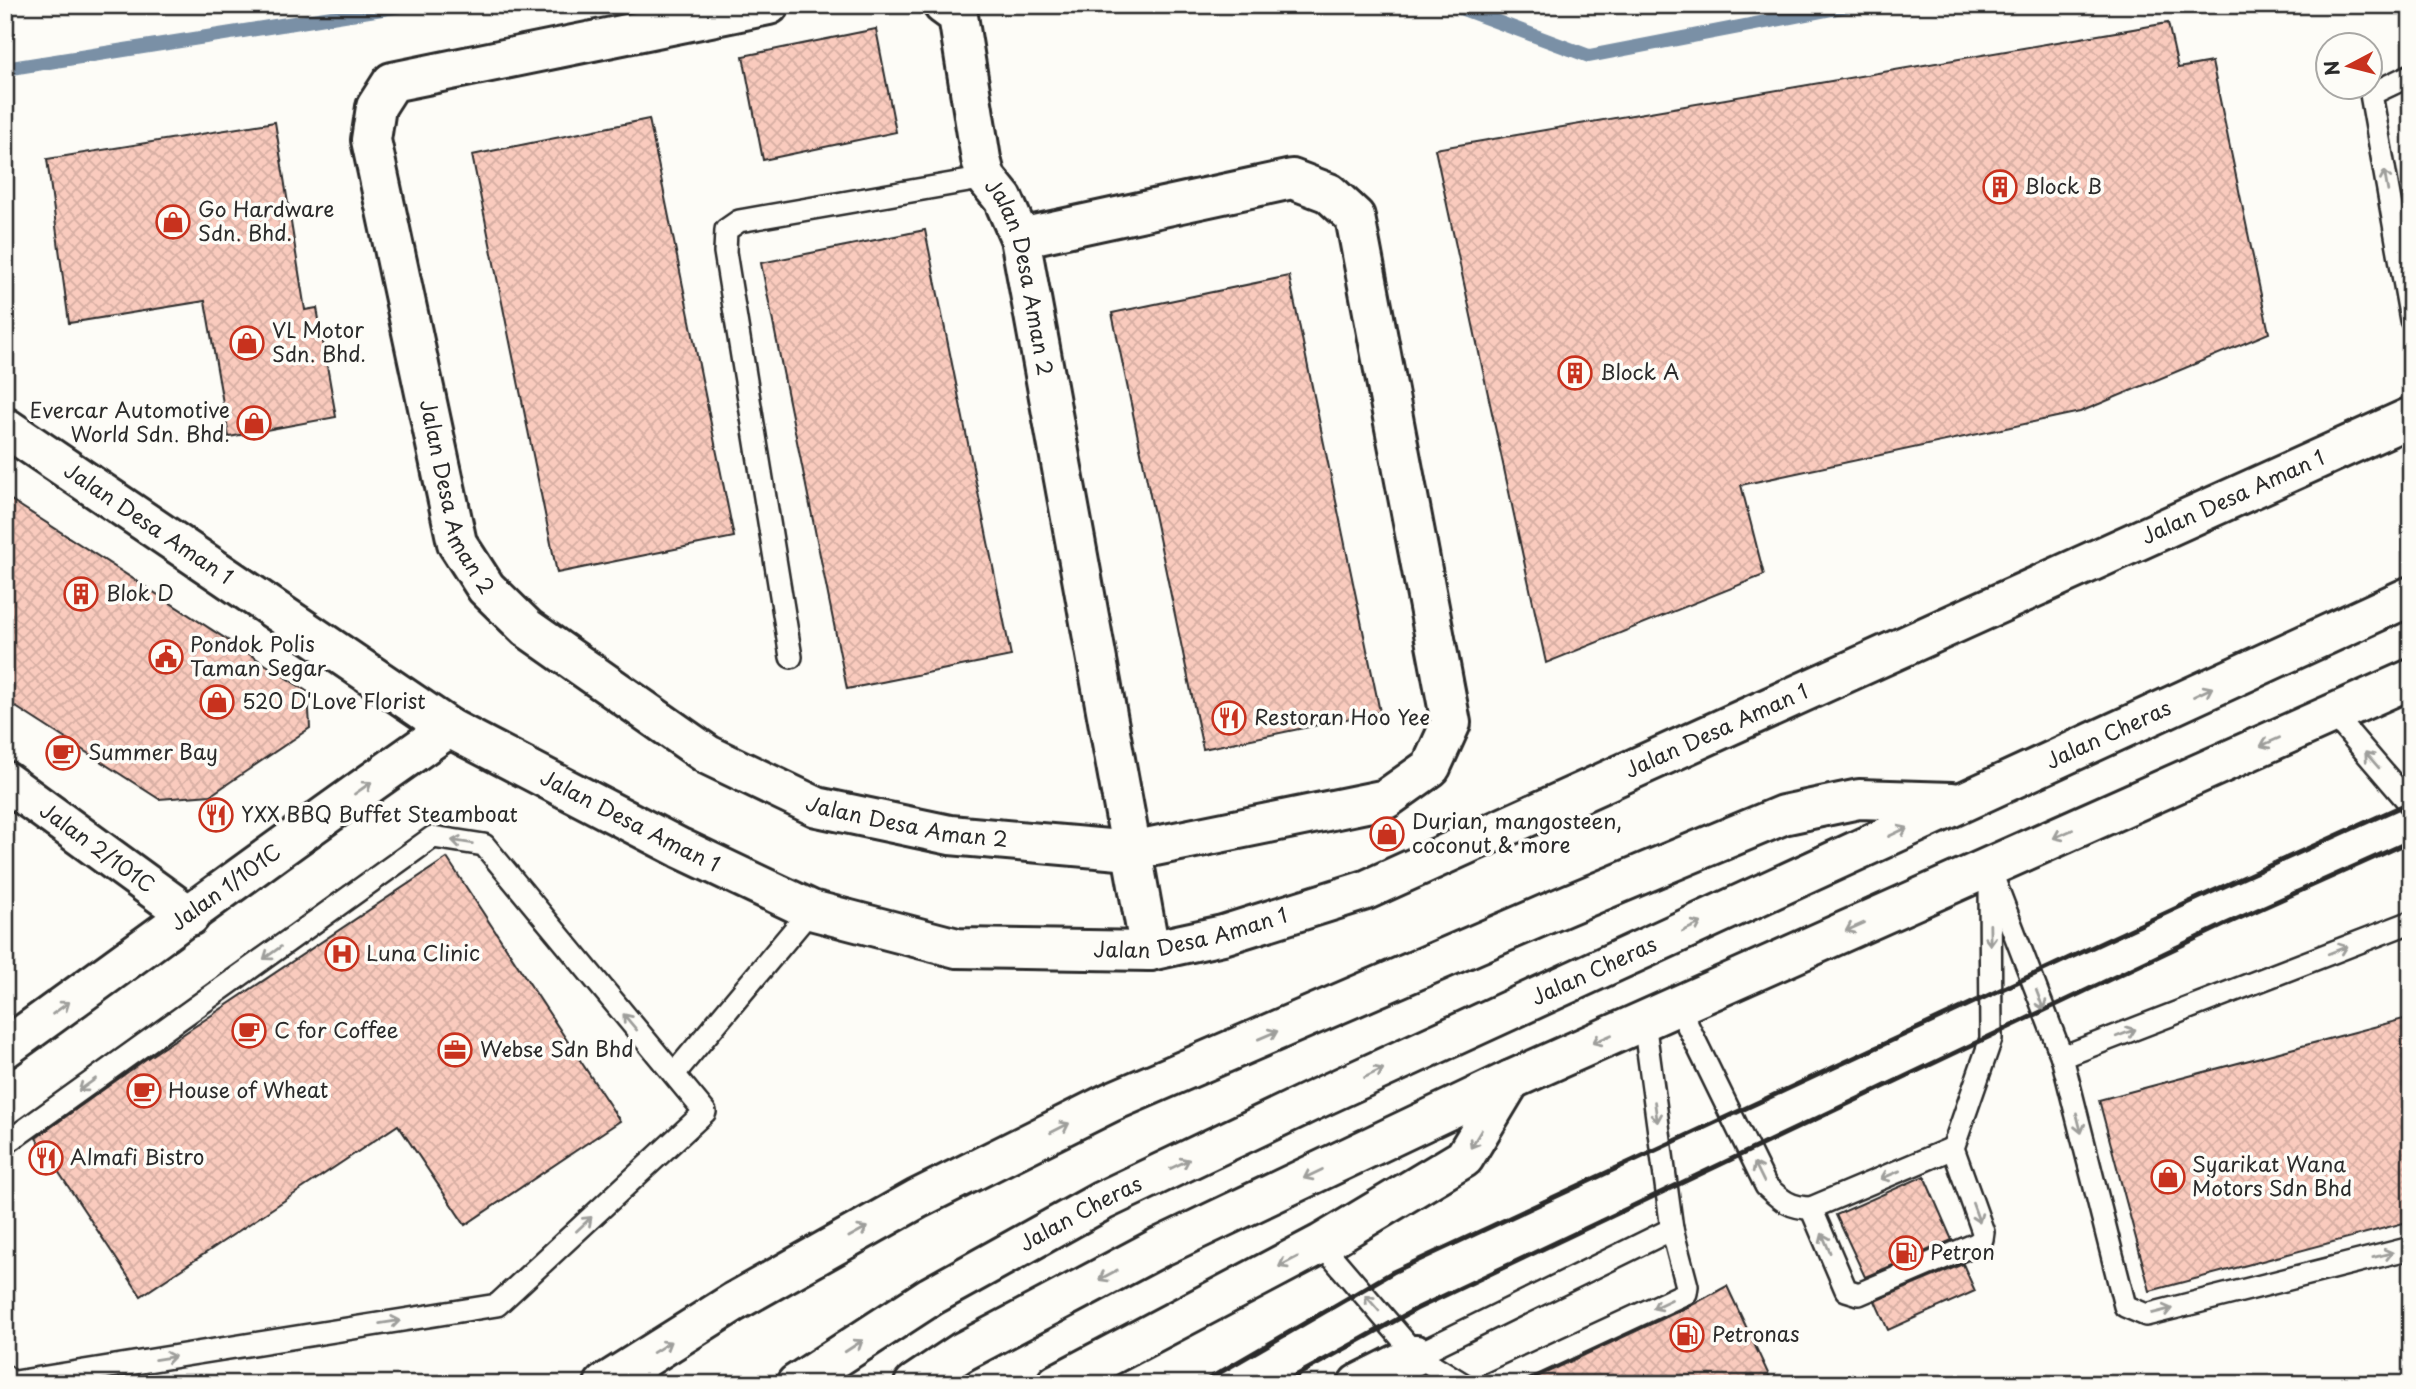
<svg xmlns="http://www.w3.org/2000/svg" width="2416" height="1389" font-family="'Playpen Sans',sans-serif">
  <defs>
    <pattern id="building-cross-hatch" width="8" height="8" patternUnits="userSpaceOnUse" patternTransform="scale(1.75)"><rect width="8" height="8" fill="#facbbe"/><path d="M0 0l8 8M0 8l8-8" fill="none" stroke="#d6aea3"/></pattern>
  </defs>
  <rect width="100%" height="100%" fill="#fdfcf7"/>
  <filter id="ink" filterUnits="userSpaceOnUse"><feTurbulence type="fractalNoise" baseFrequency=".0143" numOctaves="2"/><feDisplacementMap in="SourceGraphic" scale="14" xChannelSelector="R" yChannelSelector="G"/><feConvolveMatrix kernelMatrix="1 2 1 2 8 2 1 2 1" color-interpolation-filters="sRGB"/></filter>
  <g filter="url(#ink)">
    <g fill="none" stroke-linecap="round" stroke-linejoin="round">
      <!-- stream -->
      <g stroke="#7a90a6" stroke-width="14">
        <polyline points="1452,5 1589,56 1853,5"/>
        <polyline points="5,69 407,5"/>
      </g>
    </g>
    <!-- building -->
    <g fill="url(#building-cross-hatch)" stroke="#2b2b2b" stroke-width="2">
      <polygon points="2168,23 2178,68 2212,62 2269,333 2080,412 1741,485 1764,575 1546,663 1435,149"/>
      <polygon points="876,29 896,132 763,160 743,56"/>
      <polygon points="649,119 734,537 557,573 472,155"/>
      <polygon points="275,122 305,310 317,308 336,417 229,437 205,301 69,323 47,159"/>
      <polygon points="925,230 1011,656 847,689 761,263"/>
      <polygon points="1289,276 1380,712 1203,749 1112,313"/>
      <polygon points="5,496 308,692 310,728 211,795 159,799 5,700"/>
      <polygon points="447,858 620,1121 465,1225 398,1125 141,1296 36,1138 146,1059"/>
      <polygon points="2411,1017 2411,1221 2150,1291 2099,1100"/>
      <polygon points="1924,1176 1952,1240 1865,1277 1836,1215"/>
      <polygon points="1963,1264 1975,1291 1888,1330 1875,1301"/>
      <polygon points="1727,1286 1773,1384 1522,1384 1692,1305"/>
    </g>
    <g fill="none" stroke-linecap="round" stroke-linejoin="round">
      <defs>
        <g id="service">
          <polyline points="2411,75 2371,94 2411,320"/>
          <polyline points="791,657 725,252 726,230 739,221 986,178"/>
          <polyline points="2333,714 2411,805"/>
          <polyline points="1989,867 2062,1057 2125,1306 2146,1315 2411,1248"/>
          <path d="M1678,1006L1766,1186C1781,1200 1790,1208 1811,1208L1953,1148"/>
          <polyline points="2062,1057 2411,922"/>
          <polyline points="674,1074 811,910"/>
          <polyline points="5,1144 433,837 484,845 705,1112 497,1305 9,1383 5,1376"/>
          <polyline points="1811,1208 1846,1290 1859,1294 1976,1244 1982,1239 1983,1232 1953,1148 1991,1039 1990,883"/>
          <polyline points="1321,1244 1416,1355 1463,1384"/>
          <polyline points="1416,1355 1672,1229"/>
          <polyline points="1490,1384 1686,1293 1687,1286 1672,1229 1644,1021"/>
        </g>
        <g id="minor">
          <path id="s1" d="M769,5L392,82L376,107L371,140L457,543L486,588L527,628L708,755L817,807L950,835L1131,851L1386,799L1431,767L1451,723L1355,217L1329,193L1292,179L1020,238"/>
          <path id="s2" d="M943,5L958,16L981,159L986,178L1003,199L1020,238L1150,951"/>
          <path id="s3" d="M5,781L190,916"/>
          <path id="s4" d="M5,1048C153,942 299,832 449,728"/>
          <polyline points="1358,1384 1416,1355"/>
        </g>
        <g id="tertiary">
          <path id="s5" d="M5,427L449,728L680,848L811,910L957,948L1150,951L1223,935L1366,890L2411,417"/>
        </g>
        <g id="trunk">
          <polyline points="604,1384 734,1302 917,1199 1111,1102 1565,906 1783,815 1859,799 1952,802"/>
          <path id="s6" d="M796,1384L931,1296L1102,1201L1312,1101L2411,596"/>
          <polyline points="914,1384 962,1352 1158,1248 1511,1080 2411,679"/>
          <polyline points="1056,1384 1321,1244 1464,1158 1511,1080"/>
        </g>
      </defs>
      <!-- service casing -->
      <use href="#service" stroke="#2b2b2b" stroke-width="26"/>
      <!-- minor casing -->
      <use href="#minor" stroke="#2b2b2b" stroke-width="44"/>
      <!-- tertiary casing -->
      <use href="#tertiary" stroke="#2b2b2b" stroke-width="44"/>
      <!-- trunk casing -->
      <use href="#trunk" stroke="#2b2b2b" stroke-width="44"/>
      <!-- service -->
      <use href="#service" stroke="#fdfcf7" stroke-width="21"/>
      <!-- minor -->
      <use href="#minor" stroke="#fdfcf7" stroke-width="38"/>
      <!-- tertiary -->
      <use href="#tertiary" stroke="#fdfcf7" stroke-width="38"/>
      <!-- trunk -->
      <use href="#trunk" stroke="#fdfcf7" stroke-width="38"/>
      <!-- rail -->
      <g stroke="#2b2b2b" stroke-width="5">
        <polyline points="1200,1384 1393,1272 2209,893 2411,802"/>
        <polyline points="1281,1384 1416,1309 2224,925 2411,841"/>
      </g>
    </g>
    <!-- one-way arrows -->
    <defs><path id="oneway-shaft" d="M-6 0H5M1.5-3L5.5 0L1.5 3" fill="none" stroke-width="1.6" stroke-linecap="round" stroke-linejoin="round" transform="scale(1.75)"/></defs>
    <g stroke="#9e9e9b">
      <use href="#oneway-shaft" transform="translate(2386 181) rotate(-100)"/>
      <use href="#oneway-shaft" transform="translate(2203 692) rotate(-25)"/>
      <use href="#oneway-shaft" transform="translate(2270 742) rotate(156)"/>
      <use href="#oneway-shaft" transform="translate(2372 760) rotate(-131)"/>
      <use href="#oneway-shaft" transform="translate(363 788) rotate(-35)"/>
      <use href="#oneway-shaft" transform="translate(1898 832) rotate(-25)"/>
      <use href="#oneway-shaft" transform="translate(2063 834) rotate(156)"/>
      <use href="#oneway-shaft" transform="translate(462 842) rotate(-171)"/>
      <use href="#oneway-shaft" transform="translate(1692 927) rotate(-25)"/>
      <use href="#oneway-shaft" transform="translate(1855 927) rotate(156)"/>
      <use href="#oneway-shaft" transform="translate(1990 935) rotate(89)"/>
      <use href="#oneway-shaft" transform="translate(2338 950) rotate(-21)"/>
      <use href="#oneway-shaft" transform="translate(272 953) rotate(144)"/>
      <use href="#oneway-shaft" transform="translate(2040 1000) rotate(69)"/>
      <use href="#oneway-shaft" transform="translate(61 1008) rotate(-36)"/>
      <use href="#oneway-shaft" transform="translate(630 1022) rotate(-130)"/>
      <use href="#oneway-shaft" transform="translate(2126 1033) rotate(-21)"/>
      <use href="#oneway-shaft" transform="translate(1268 1035) rotate(-23)"/>
      <use href="#oneway-shaft" transform="translate(1602 1039) rotate(156)"/>
      <use href="#oneway-shaft" transform="translate(1374 1073) rotate(-25)"/>
      <use href="#oneway-shaft" transform="translate(87 1085) rotate(144)"/>
      <use href="#oneway-shaft" transform="translate(1656 1112) rotate(82)"/>
      <use href="#oneway-shaft" transform="translate(2079 1123) rotate(76)"/>
      <use href="#oneway-shaft" transform="translate(1060 1128) rotate(-27)"/>
      <use href="#oneway-shaft" transform="translate(1476 1139) rotate(121)"/>
      <use href="#oneway-shaft" transform="translate(1180 1164) rotate(-25)"/>
      <use href="#oneway-shaft" transform="translate(1759 1172) rotate(-116)"/>
      <use href="#oneway-shaft" transform="translate(1313 1174) rotate(154)"/>
      <use href="#oneway-shaft" transform="translate(1890 1175) rotate(157)"/>
      <use href="#oneway-shaft" transform="translate(1976 1213) rotate(70)"/>
      <use href="#oneway-shaft" transform="translate(584 1224) rotate(-43)"/>
      <use href="#oneway-shaft" transform="translate(858 1232) rotate(-29)"/>
      <use href="#oneway-shaft" transform="translate(1826 1243) rotate(-113)"/>
      <use href="#oneway-shaft" transform="translate(2383 1255) rotate(-14)"/>
      <use href="#oneway-shaft" transform="translate(1288 1262) rotate(152)"/>
      <use href="#oneway-shaft" transform="translate(1108 1275) rotate(152)"/>
      <use href="#oneway-shaft" transform="translate(1372 1303) rotate(-131)"/>
      <use href="#oneway-shaft" transform="translate(1662 1304) rotate(155)"/>
      <use href="#oneway-shaft" transform="translate(2162 1311) rotate(-14)"/>
      <use href="#oneway-shaft" transform="translate(390 1322) rotate(-9)"/>
      <use href="#oneway-shaft" transform="translate(854 1346) rotate(-33)"/>
      <use href="#oneway-shaft" transform="translate(662 1347) rotate(-32)"/>
      <use href="#oneway-shaft" transform="translate(165 1358) rotate(-9)"/>
    </g>
  </g>
  <!-- icons -->
  <defs>
    <symbol id="building-ring" viewBox="-11 -11 22 22"><circle r="9.5" fill="#fdfcf7" stroke="#c8321e" stroke-width="1.5"/><path d="M-4-6H4V6H1V3H-1V6H-4ZM-2.5-4.3h1.7v1.8h-1.7ZM.8-4.3h1.7v1.8H.8ZM-2.5-1h1.7V.8h-1.7ZM.8-1h1.7V.8H.8Z" fill="#c8321e"/></symbol>
    <symbol id="shop-ring" viewBox="-11 -11 22 22"><circle r="9.5" fill="#fdfcf7" stroke="#c8321e" stroke-width="1.5"/><path d="M-5-2.5h2.3a2.7 3.5 0 0 1 5.4 0H5L5.5 6h-11ZM-1.5-2.5h3a1.5 2.3 0 0 0-3 0Z" fill="#c8321e"/></symbol>
    <symbol id="civic-ring" viewBox="-11 -11 22 22"><circle r="9.5" fill="#fdfcf7" stroke="#c8321e" stroke-width="1.5"/><path d="M-.6-6.5H3V-4.5H.6V-3L4-1V1h2V6H-6V1h2V-1L-.6-3ZM-1.2 2.5V6h2.4V2.5Z" fill="#c8321e"/></symbol>
    <symbol id="restaurant-ring" viewBox="-11 -11 22 22"><circle r="9.5" fill="#fdfcf7" stroke="#c8321e" stroke-width="1.5"/><path d="M-5-6h1v4h1v-4h1v4h1v-4h1v5L-1.5 .5V6h-2V.5L-5-1ZM5-6V6H3V1.5H1.5Q1.5-4 5-6Z" fill="#c8321e"/></symbol>
    <symbol id="cafe-ring" viewBox="-11 -11 22 22"><circle r="9.5" fill="#fdfcf7" stroke="#c8321e" stroke-width="1.5"/><path d="M-5.5-4.5H6V0H3Q3 3.5 0 3.5H-2.5Q-5.5 3.5-5.5 0ZM3-3.2v2h1.7v-2ZM-6 4.5H4V6H-6Z" fill="#c8321e"/></symbol>
    <symbol id="hospital-ring" viewBox="-11 -11 22 22"><circle r="9.5" fill="#fdfcf7" stroke="#c8321e" stroke-width="1.5"/><path d="M-5-5h3v3.5h4V-5h3V5h-3V1.5h-4V5h-3Z" fill="#c8321e"/></symbol>
    <symbol id="office-ring" viewBox="-11 -11 22 22"><circle r="9.5" fill="#fdfcf7" stroke="#c8321e" stroke-width="1.5"/><path d="M-6-3h4V-5.5h4V-3h4V5H-6ZM-1-4.5V-3h2v-1.5ZM-6 0V1H6V0Z" fill="#c8321e"/></symbol>
    <symbol id="fuel-ring" viewBox="-11 -11 22 22"><circle r="9.5" fill="#fdfcf7" stroke="#c8321e" stroke-width="1.5"/><path d="M-5.5-6h7V0h2V4h1.3V-2.5L3-4.5l.8-.8L6-3V5H2.5V1h-1V6h-7ZM-4.2-4.7v3.2H.2V-4.7Z" fill="#c8321e"/></symbol>
  </defs>
  <g fill-rule="evenodd">
    <use href="#building-ring" x="1981" y="168" width="38" height="38"/>
    <use href="#shop-ring" x="154" y="203" width="38" height="38"/>
    <use href="#shop-ring" x="228" y="324" width="38" height="38"/>
    <use href="#building-ring" x="1556" y="354" width="38" height="38"/>
    <use href="#shop-ring" x="235" y="404" width="38" height="38"/>
    <use href="#building-ring" x="62" y="575" width="38" height="38"/>
    <use href="#civic-ring" x="147" y="638" width="38" height="38"/>
    <use href="#shop-ring" x="198" y="683" width="38" height="38"/>
    <use href="#restaurant-ring" x="1210" y="699" width="38" height="38"/>
    <use href="#cafe-ring" x="44" y="734" width="38" height="38"/>
    <use href="#restaurant-ring" x="197" y="796" width="38" height="38"/>
    <use href="#shop-ring" x="1368" y="815" width="38" height="38"/>
    <use href="#hospital-ring" x="323" y="935" width="38" height="38"/>
    <use href="#cafe-ring" x="230" y="1012" width="38" height="38"/>
    <use href="#office-ring" x="436" y="1031" width="38" height="38"/>
    <use href="#cafe-ring" x="125" y="1072" width="38" height="38"/>
    <use href="#restaurant-ring" x="27" y="1139" width="38" height="38"/>
    <use href="#shop-ring" x="2149" y="1158" width="38" height="38"/>
    <use href="#fuel-ring" x="1887" y="1234" width="38" height="38"/>
    <use href="#fuel-ring" x="1668" y="1316" width="38" height="38"/>
  </g>
  <g text-anchor="middle" stroke-width="7" stroke-linejoin="round" paint-order="stroke">
    <!-- poi labels -->
    <g font-size="21" fill="#2b2b2b" stroke="#fdfcf7" text-anchor="start">
      <text x="2024" y="194">Block B</text>
      <text x="198" y="217">Go Hardware<tspan x="198" dy="24">Sdn. Bhd.</tspan></text>
      <text x="272" y="338">VL Motor<tspan x="272" dy="24">Sdn. Bhd.</tspan></text>
      <text x="1600" y="380">Block A</text>
      <text x="230" y="418" text-anchor="end">Evercar Automotive<tspan x="230" dy="24">World Sdn. Bhd.</tspan></text>
      <text x="106" y="601">Blok D</text>
      <text x="190" y="652">Pondok Polis<tspan x="190" dy="24">Taman Segar</tspan></text>
      <text x="242" y="709">520 D'Love Florist</text>
      <text x="1254" y="725">Restoran Hoo Yee</text>
      <text x="88" y="760">Summer Bay</text>
      <text x="241" y="822">YXX BBQ Buffet Steamboat</text>
      <text x="1412" y="829">Durian, mangosteen,<tspan x="1412" dy="24">coconut &amp; more</tspan></text>
      <text x="366" y="961">Luna Clinic</text>
      <text x="274" y="1038">C for Coffee</text>
      <text x="480" y="1057">Webse Sdn Bhd</text>
      <text x="168" y="1098">House of Wheat</text>
      <text x="70" y="1165">Almafi Bistro</text>
      <text x="2192" y="1172">Syarikat Wana<tspan x="2192" dy="24">Motors Sdn Bhd</tspan></text>
      <text x="1930" y="1260">Petron</text>
      <text x="1712" y="1342">Petronas</text>
    </g>
    <!-- street labels -->
    <g font-size="21" fill="#2b2b2b" stroke="#fdfcf7">
      <text dy="7" stroke="none"><textPath href="#s2" startOffset="290">Jalan Desa Aman 2</textPath></text>
      <text dy="7" stroke="none"><textPath href="#s1" startOffset="816">Jalan Desa Aman 2</textPath></text>
      <text dy="7" stroke="none"><textPath href="#s5" startOffset="2462">Jalan Desa Aman 1</textPath></text>
      <text dy="7" stroke="none"><textPath href="#s5" startOffset="173">Jalan Desa Aman 1</textPath></text>
      <text dy="7" stroke="none"><textPath href="#s5" startOffset="1895">Jalan Desa Aman 1</textPath></text>
      <text dy="7" stroke="none"><textPath href="#s6" startOffset="1466">Jalan Cheras</textPath></text>
      <text dy="7" stroke="none"><textPath href="#s1" startOffset="1404">Jalan Desa Aman 2</textPath></text>
      <text dy="7" stroke="none"><textPath href="#s5" startOffset="740">Jalan Desa Aman 1</textPath></text>
      <text dy="7" stroke="none"><textPath href="#s3" startOffset="114">Jalan 2/101C</textPath></text>
      <text dy="7" stroke="none"><textPath href="#s4" startOffset="273">Jalan 1/101C</textPath></text>
      <text dy="7" stroke="none"><textPath href="#s5" startOffset="1328">Jalan Desa Aman 1</textPath></text>
      <text dy="7" stroke="none"><textPath href="#s6" startOffset="900">Jalan Cheras</textPath></text>
      <text dy="7" stroke="none"><textPath href="#s6" startOffset="332">Jalan Cheras</textPath></text>
    </g>
  </g>
  <!-- margin -->
  <rect width="2416" height="1389" fill="none" stroke="#fdfcf7" stroke-width="28"/>
  <rect x="14" y="14" width="2388" height="1361" fill="none" stroke="#2b2b2b" stroke-width="2.5" filter="url(#ink)"/>
  <!-- north arrow -->
  <g transform="translate(2349 66) rotate(263)"><circle r="33" fill="#fdfcf7" stroke="#a9a8a5" stroke-width="2"/>
  <path d="M0-5L12 26L0 18L-12 26Z" fill="#c8321e"/>
  <text y="-10" font-size="19" font-weight="bold" text-anchor="middle" fill="#2b2b2b">N</text>
  </g>
</svg>
